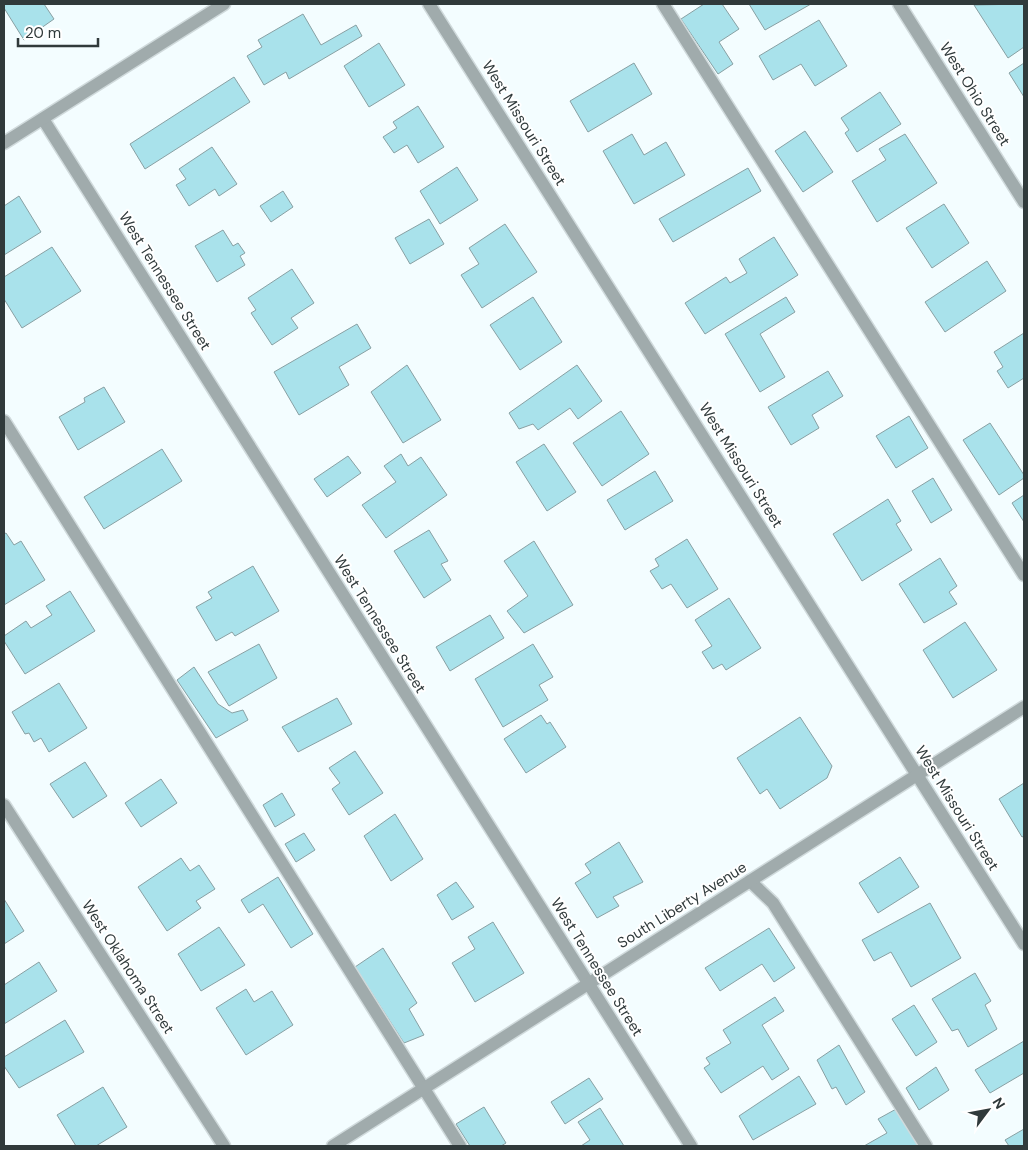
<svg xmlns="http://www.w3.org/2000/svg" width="1028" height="1150" font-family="'DM Sans',sans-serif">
  <rect width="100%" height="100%" fill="#f3fdff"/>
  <!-- building -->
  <g fill="#a9e2eb" stroke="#88a0a3">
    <polygon points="4,4 44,4 54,19 24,40 4,8"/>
    <polygon points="704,4 722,4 739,29 719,42 733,64 718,74 681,19"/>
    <polygon points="749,4 811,4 765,30"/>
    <polygon points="1024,4 1024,47 1008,58 974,5"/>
    <polygon points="303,14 321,45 356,25 362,36 289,79 286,72 264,85 247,56 262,47 258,40"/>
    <polygon points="819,20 847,66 815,86 801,64 773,80 759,56"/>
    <polygon points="379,43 405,85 369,107 344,66"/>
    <polygon points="634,63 652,94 588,132 570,101"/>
    <polygon points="1024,63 1024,97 1009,73"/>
    <polygon points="234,77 250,102 145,169 130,144"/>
    <polygon points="880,92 901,124 857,152 845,133 849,130 841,118"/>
    <polygon points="418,106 444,147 418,163 407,145 394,153 383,137 397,128 393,122"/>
    <polygon points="805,131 833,172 803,192 775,151"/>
    <polygon points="632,134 644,155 666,142 685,175 634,204 603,151"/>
    <polygon points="905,134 937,183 877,222 852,181 886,160 879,149"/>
    <polygon points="212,147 237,184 219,196 215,189 189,206 176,185 186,179 179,169"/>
    <polygon points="457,167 478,200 440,224 420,191"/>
    <polygon points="748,168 761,191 673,242 659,219"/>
    <polygon points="283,191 293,207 271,222 260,206"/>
    <polygon points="19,196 41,232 4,255 4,206"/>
    <polygon points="944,204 969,243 932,268 906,228"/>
    <polygon points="429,219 444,244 410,264 395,238"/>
    <polygon points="505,224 537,272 482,308 461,275 479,264 469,248"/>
    <polygon points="223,230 233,246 238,243 245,253 240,256 245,265 217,282 195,246"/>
    <polygon points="774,237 798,275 705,334 685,303 726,277 730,283 747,273 739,259"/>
    <polygon points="52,247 81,291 22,328 4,299 4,277"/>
    <polygon points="987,261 1006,291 945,332 925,302"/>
    <polygon points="292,269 314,303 291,318 298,328 272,345 251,313 256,310 248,298"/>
    <polygon points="533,297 562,342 520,370 490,325"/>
    <polygon points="786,297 795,312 760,334 785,377 760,392 725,334"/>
    <polygon points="357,324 371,348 339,367 349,385 299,415 274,372"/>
    <polygon points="1024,333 1024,378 1008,388 997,371 1003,367 994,352"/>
    <polygon points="407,365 441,420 403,443 371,392"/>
    <polygon points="577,365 602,401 578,419 570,408 538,430 533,424 519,429 509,413"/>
    <polygon points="828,371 843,396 812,415 819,428 791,445 768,407"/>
    <polygon points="104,387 125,422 78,450 59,417 85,402 84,398"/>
    <polygon points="621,411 649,454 602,486 573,443"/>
    <polygon points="909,416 928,448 896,468 876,436"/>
    <polygon points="990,423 1024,475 1024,478 999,495 963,440"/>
    <polygon points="544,444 576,492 547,511 516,462"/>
    <polygon points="162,449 182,481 104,529 84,497"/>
    <polygon points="401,454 408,466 421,457 447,495 386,538 362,505 396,482 384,466"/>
    <polygon points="348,456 361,473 327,497 314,479"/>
    <polygon points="655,471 673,501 625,530 607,500"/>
    <polygon points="933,478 952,510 931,523 912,491"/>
    <polygon points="1024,495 1024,522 1012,503"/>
    <polygon points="888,499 901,521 896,524 912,550 862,581 833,534"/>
    <polygon points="429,530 448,561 441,564 451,580 424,598 394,551"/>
    <polygon points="6,533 14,545 21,541 45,580 4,605 4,534"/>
    <polygon points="687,539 718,589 687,608 671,584 662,589 650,571 659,566 655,559"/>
    <polygon points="534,541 573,605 524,633 507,611 528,596 504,561"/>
    <polygon points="940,558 957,586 949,592 957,604 924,623 899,584"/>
    <polygon points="253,566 279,611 235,636 232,632 216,641 196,607 212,598 208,592"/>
    <polygon points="70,591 95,631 25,674 4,641 4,636 26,621 31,628 52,615 46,606"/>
    <polygon points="729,598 761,648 726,670 722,664 713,669 702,652 712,646 695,620"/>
    <polygon points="490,615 504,638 450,671 436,647"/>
    <polygon points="965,622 997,670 953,698 923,650"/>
    <polygon points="259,644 277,678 229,706 208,672"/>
    <polygon points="533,644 553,677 539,685 548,700 503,727 475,679"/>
    <polygon points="194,667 218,704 232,713 243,710 248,720 216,738 177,680"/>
    <polygon points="59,683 87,728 49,752 41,738 34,742 29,733 25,734 12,712"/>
    <polygon points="337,698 352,724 298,752 282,727"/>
    <polygon points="541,715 547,724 550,722 566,747 526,773 504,739"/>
    <polygon points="800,717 832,766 827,778 780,809 767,789 760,794 737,758"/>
    <polygon points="355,751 383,793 349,815 332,789 340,783 329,768"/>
    <polygon points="85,762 107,796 73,818 50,784"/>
    <polygon points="161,779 177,803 141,827 125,803"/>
    <polygon points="1024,783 1024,836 1022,837 999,799"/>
    <polygon points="282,793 295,815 275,827 263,805"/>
    <polygon points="395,814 423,859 391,881 364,836"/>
    <polygon points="304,833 315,850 296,862 285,844"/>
    <polygon points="619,842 643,882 613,897 619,906 597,918 575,883 591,873 585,864"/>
    <polygon points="900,857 919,887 878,913 859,883"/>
    <polygon points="181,858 190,871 199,865 215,889 196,901 201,908 167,931 138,887"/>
    <polygon points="278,877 313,934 291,948 263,904 249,913 241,900"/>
    <polygon points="456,882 474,907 452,920 437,895"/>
    <polygon points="4,899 24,931 4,944"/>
    <polygon points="930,903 961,958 911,987 891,952 874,961 862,940"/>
    <polygon points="493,922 524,973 475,1002 452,963 475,949 468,937"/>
    <polygon points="219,927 245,965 201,991 178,954"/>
    <polygon points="769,928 795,968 774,982 762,964 720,991 705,968"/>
    <polygon points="383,948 417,1003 409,1009 424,1035 404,1043 355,967"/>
    <polygon points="39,962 57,991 4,1024 4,985"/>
    <polygon points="975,973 991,1001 985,1005 997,1029 968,1047 958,1029 952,1031 932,999"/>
    <polygon points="246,989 254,1002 272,991 293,1025 246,1055 216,1008"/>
    <polygon points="775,997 784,1011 762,1025 789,1069 772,1080 763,1066 721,1093 704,1068 710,1064 706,1058 731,1043 723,1030"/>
    <polygon points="914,1005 937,1042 916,1056 892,1019"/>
    <polygon points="65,1020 84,1052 19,1088 4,1066 4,1057"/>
    <polygon points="1024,1041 1024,1073 990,1093 975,1070"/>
    <polygon points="839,1045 865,1092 846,1105 836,1087 832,1089 817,1060"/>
    <polygon points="936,1067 949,1090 919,1110 906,1088"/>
    <polygon points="799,1076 816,1104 753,1140 739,1116"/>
    <polygon points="589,1078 603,1099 565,1124 551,1102"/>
    <polygon points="103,1087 127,1127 96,1146 76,1146 57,1115"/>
    <polygon points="484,1107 506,1143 501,1146 470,1146 456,1124"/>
    <polygon points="600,1108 624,1146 581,1146 590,1140 578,1122"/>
    <polygon points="898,1108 919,1146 864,1146 887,1133 878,1119"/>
    <polygon points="1024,1129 1024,1146 1009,1146 1005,1140"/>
  </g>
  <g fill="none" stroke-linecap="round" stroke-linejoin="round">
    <defs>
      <g id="minor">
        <polyline points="429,4 1024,944"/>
        <polyline points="663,4 1024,575"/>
        <polyline points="899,4 1024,202"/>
        <polyline points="43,119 691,1146"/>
        <polyline points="4,143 224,4"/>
        <polyline points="4,421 460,1146"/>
        <polyline points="4,805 224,1146"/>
        <polyline points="750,881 773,903 926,1146"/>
        <polyline points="333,1146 1024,707"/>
      </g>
    </defs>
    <!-- minor casing -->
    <use href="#minor" stroke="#d0dadc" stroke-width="15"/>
    <!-- minor -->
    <use href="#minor" stroke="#a0abac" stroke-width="12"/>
  </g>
  <g text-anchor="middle" stroke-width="4" stroke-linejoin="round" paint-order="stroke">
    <!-- street labels -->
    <g font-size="15" fill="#303a3b" stroke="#fff">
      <text transform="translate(975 94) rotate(58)" y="5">West Ohio Street</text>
      <text transform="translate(524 123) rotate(58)" y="5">West Missouri Street</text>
      <text transform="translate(165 281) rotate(58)" y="5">West Tennessee Street</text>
      <text transform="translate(741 465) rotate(58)" y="5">West Missouri Street</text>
      <text transform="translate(380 624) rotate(58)" y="5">West Tennessee Street</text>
      <text transform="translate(957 808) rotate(58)" y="5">West Missouri Street</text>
      <text transform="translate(682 905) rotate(-32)" y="5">South Liberty Avenue</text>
      <text transform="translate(128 967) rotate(57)" y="5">West Oklahoma Street</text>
      <text transform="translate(597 967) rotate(58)" y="5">West Tennessee Street</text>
    </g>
  </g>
  <!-- border -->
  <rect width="1028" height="1150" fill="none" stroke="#303a3b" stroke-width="10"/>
  <!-- north arrow -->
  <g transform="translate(988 1110) rotate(58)" stroke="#ffffff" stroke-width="4" paint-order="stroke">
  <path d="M0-4L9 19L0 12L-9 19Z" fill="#303a3b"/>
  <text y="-8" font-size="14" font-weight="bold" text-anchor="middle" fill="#303a3b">N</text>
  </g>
  <!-- scale -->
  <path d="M18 38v8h80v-8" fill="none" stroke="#303a3b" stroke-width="2.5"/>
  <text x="25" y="38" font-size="15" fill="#303a3b" stroke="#ffffff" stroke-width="4" paint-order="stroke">20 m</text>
</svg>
